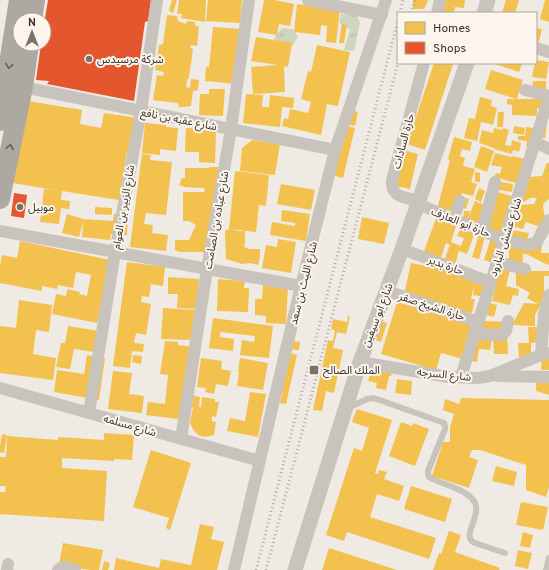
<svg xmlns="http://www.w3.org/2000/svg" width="549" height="570" font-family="Overpass,'Noto Sans Arabic',sans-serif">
  <defs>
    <pattern id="grass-tufts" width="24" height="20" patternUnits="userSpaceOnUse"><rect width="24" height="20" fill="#d0d5be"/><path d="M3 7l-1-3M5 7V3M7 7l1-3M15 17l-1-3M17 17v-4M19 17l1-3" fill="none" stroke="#b3b7a3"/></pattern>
  </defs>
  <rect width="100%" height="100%" fill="#f0eae4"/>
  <!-- grass -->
  <g fill="url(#grass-tufts)">
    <polygon points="341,14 357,15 360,23 354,51 344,50 350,29 342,26 339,21"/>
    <polygon points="282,28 293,29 298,37 292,46 274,40 276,35"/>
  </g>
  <!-- homes -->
  <g fill="#f2c14e">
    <polygon points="172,0 177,0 173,13 169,11"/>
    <polygon points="179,0 206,0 205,22 181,18 182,14 177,14"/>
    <polygon points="208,0 242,0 240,23 206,21"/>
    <polygon points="264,0 274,0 294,4 290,26 279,24 277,35 258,32"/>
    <polygon points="413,0 428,0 424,9 413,9"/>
    <polygon points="446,0 465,0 464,8 455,7 454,13 437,13 438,3 445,4"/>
    <polygon points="506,0 519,0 515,13 502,13"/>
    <polygon points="545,0 549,0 549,22 540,19"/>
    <polygon points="297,4 340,9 336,43 326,42 327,26 321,25 320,35 294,32"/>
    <polygon points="167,15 177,16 178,21 186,24 187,21 195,22 195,26 199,26 197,46 191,45 190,48 193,49 189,77 187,80 186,87 190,88 191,79 199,80 198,90 193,91 191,106 183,107 179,107 178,103 153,100 157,75 163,76 164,72 155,70 159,45 163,44"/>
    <polygon points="342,24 347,25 344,43 339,43"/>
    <polygon points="213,27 242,29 236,84 205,81 206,67 209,67"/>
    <polygon points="536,28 542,29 539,42 536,42"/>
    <polygon points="256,37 292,43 288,67 284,66 285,92 253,94 251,67 278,65 251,61"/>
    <polygon points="317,45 350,52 338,106 327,104 321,135 282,126 284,118 288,119 290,109 308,113 311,102 301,99 308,71 311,72"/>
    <polygon points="536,60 549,62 546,79 532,77 535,63 536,63"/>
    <polygon points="434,63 449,63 453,64 425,150 407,144"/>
    <polygon points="492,63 508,63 511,64 511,63 522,63 519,72"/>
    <polygon points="491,70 523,80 517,99 545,99 545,108 537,108 537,116 512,115 512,105 507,104 507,99 516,99 485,89"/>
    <polygon points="533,81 546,81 546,90 532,90"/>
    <polygon points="209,89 225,89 223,116 199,115 200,94 209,94"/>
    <polygon points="246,94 263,95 262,107 269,107 270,95 294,98 293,108 282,107 280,127 243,123"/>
    <polygon points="480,97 492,100 491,106 497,108 493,125 481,122 477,141 464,138 469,118 475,119"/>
    <polygon points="28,101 82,110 80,124 101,128 104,113 137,118 132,151 127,151 119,200 62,191 61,200 70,201 69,209 61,208 59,224 40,222 44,189 55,190 13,183"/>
    <polygon points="343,108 358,112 355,126 339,122"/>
    <polygon points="498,112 504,112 503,127 497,127"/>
    <polygon points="145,123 166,125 166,127 178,128 176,151 160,149 160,155 142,153"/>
    <polygon points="547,123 545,138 533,137 532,146 526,146 527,141 518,140 518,136 525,136 526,127 534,128"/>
    <polygon points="340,124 355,128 343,178 328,174"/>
    <polygon points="514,126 525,128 524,135 513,133"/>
    <polygon points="186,128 216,129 215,163 199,162 199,152 185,152"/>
    <polygon points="494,128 502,130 503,128 509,130 505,145 511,146 512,140 521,143 519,152 513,150 512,154 494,149 494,148 479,143 482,130 493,133"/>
    <polygon points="454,137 472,142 470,151 462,149 460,156 465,158 463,166 475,169 471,182 477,184 473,196 462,193 461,197 469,199 466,209 458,207 455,218 436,213 450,160 448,159"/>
    <polygon points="252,140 280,144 275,175 240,171 242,148"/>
    <polygon points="481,146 494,151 487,172 474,167"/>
    <polygon points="399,149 418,154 410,189 396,186"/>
    <polygon points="495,153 511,157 512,156 530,160 520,184 494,177 496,173 500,174 502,167 491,165"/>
    <polygon points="142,154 151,155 150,160 172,162 166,215 146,213 144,224 153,225 152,233 168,235 166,251 130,247"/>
    <polygon points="547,163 549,163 549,199 544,203 543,206 545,218 534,235 538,226 526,222 523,229 510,226 513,218 520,219 517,214 519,205 534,204 537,198 530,198 524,202 518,199 528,177 542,176"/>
    <polygon points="209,167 225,167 210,252 180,252 175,250 175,240 189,240 196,225 189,221 183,221 183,192 204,192 205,189 203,188 185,187 179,185 182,178 185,178 185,168 209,168"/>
    <polygon points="235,171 269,175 266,206 259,205 256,232 229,229"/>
    <polygon points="475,172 480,173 480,182 475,182"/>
    <polygon points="489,180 513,184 512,192 488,188"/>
    <polygon points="281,184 315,190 311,210 277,204"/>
    <polygon points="479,188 485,191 481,202 475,199"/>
    <polygon points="497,192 515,197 509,218 505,217 500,233 488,229 496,202 494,202"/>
    <polygon points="475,201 485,205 477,228 463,223 464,211 470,211 469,216"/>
    <polygon points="95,207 112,208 112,215 95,214"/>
    <polygon points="282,210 310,214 306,241 270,235 272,222 295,226 295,223 281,221"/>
    <polygon points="67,214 83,219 113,221 114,214 128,215 127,235 111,234 110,240 82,237 83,222 79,237 62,233"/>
    <polygon points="437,216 457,223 451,242 461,246 464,238 457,236 461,227 475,232 467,254 459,251 454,267 443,263 450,245 446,243 440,260 423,254"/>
    <polygon points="362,217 389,223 384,244 358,239"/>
    <polygon points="231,229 239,231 245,231 245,241 244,247 250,249 260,249 260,256 258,265 250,263 242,264 226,259 225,233 226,230"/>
    <polygon points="512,230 529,233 526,243 509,239"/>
    <polygon points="479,234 485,236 479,259 472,257"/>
    <polygon points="491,238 503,242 496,264 484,260"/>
    <polygon points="278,239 296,242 291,273 262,268 266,245 277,247"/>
    <polygon points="20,241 110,260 97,323 52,314 56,294 66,296 67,289 80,292 79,294 87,296 91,275 76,272 73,288 58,285 57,289 42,286 42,291 0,283 0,266 2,255 17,258"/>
    <polygon points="509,244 542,245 541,253 549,253 549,265 546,264 526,254 523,254 522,267 509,259"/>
    <polygon points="127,262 165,267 163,286 151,284 149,297 142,296 141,302 151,304 146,335 136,333 134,343 144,344 143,352 132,351 130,368 113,366"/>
    <polygon points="497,262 511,266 506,286 519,289 518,296 513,295 510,305 492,301 495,289"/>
    <polygon points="411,263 476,276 488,284 486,297 473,295 474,284 471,299 475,299 472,313 403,299"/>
    <polygon points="516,271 549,271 549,276 544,276 544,299 535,315 535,326 512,325 524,303 538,304 527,298 530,293 516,285"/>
    <polygon points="168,277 199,279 197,309 177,308 178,294 168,294"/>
    <polygon points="218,279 245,281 244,288 249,288 248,312 217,311"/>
    <polygon points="263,285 288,286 286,324 266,323 266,316 255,315 255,299 262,299"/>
    <polygon points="19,300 52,305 49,332 36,330 33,354 56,358 53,380 0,373 0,326 16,328"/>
    <polygon points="483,301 497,305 494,317 480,313"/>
    <polygon points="397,302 477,325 463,359 441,353 436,370 381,354"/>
    <polygon points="163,308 195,310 193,340 161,339"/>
    <polygon points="348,316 350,316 346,334 337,332 333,348 343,350 334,393 326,391 322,411 313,410 328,340 333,341 335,330 331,329 333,319 347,322"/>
    <polygon points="213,318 273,326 269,358 240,355 242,340 254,342 255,336 220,332 220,337 234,339 233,351 209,348"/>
    <polygon points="378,320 387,323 381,342 372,339"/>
    <polygon points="483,321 511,322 511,333 482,332"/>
    <polygon points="68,326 105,332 101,353 74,349 70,369 56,367 61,343 65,343"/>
    <polygon points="528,327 537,327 538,342 531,343 531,356 519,357 518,343 529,343"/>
    <polygon points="493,335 507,335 508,354 494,354"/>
    <polygon points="475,336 492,338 490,350 479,349 477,362 472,361"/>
    <polygon points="289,340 300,342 299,350 288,349"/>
    <polygon points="165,341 178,342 178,345 195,347 186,420 146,415 148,402 165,404 168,375 160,374"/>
    <polygon points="287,352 297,355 286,404 280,403 282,394 278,393"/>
    <polygon points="542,353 549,353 549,370 541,370"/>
    <polygon points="87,355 105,358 99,400 54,392 57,370 84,374"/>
    <polygon points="133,355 142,356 141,364 132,362"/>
    <polygon points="201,358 222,361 221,369 231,371 228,386 216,384 214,394 205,392 206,388 197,387"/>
    <polygon points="240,358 268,363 263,390 237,386 239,372 238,372"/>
    <polygon points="372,367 393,370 391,376 389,376 386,390 376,388 377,383 368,381"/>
    <polygon points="113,371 132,373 129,394 144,396 142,413 108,409"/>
    <polygon points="397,379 412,381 411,395 395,393"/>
    <polygon points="536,382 549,383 549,395 536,391"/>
    <polygon points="250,392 266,394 258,437 227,431 230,418 245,421"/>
    <polygon points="192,395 200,397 199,407 201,407 202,397 215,399 215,402 219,402 216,417 212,416 212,421 216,422 214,435 205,437 200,436 196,433 192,428 190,422 193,408 191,406"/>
    <polygon points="461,398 549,400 549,487 546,497 526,490 526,465 480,450 472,450 469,457 478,460 469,488 432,476 443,442 450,442 450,427 454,414 443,410 445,399 459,404"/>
    <polygon points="357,409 392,420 375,473 378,474 379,470 387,472 384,479 404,486 399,501 377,494 370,517 436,538 429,559 347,532 344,541 326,535 354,448 362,451 369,428 352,422"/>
    <polygon points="401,422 412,426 413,423 429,429 415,466 389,456"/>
    <polygon points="104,433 134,435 132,460 114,459 114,461 62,458 62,468 107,471 104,521 0,514 0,492 5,492 6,486 0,486 0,457 6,457 7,436 58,440 58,437 104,440"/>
    <polygon points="2,434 7,435 4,453 0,452 0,446"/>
    <polygon points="151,450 191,463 170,530 166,528 169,518 133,507"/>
    <polygon points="496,466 517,472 514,486 492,481"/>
    <polygon points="411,486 452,499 445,522 404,509"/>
    <polygon points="521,502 548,507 543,530 516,525"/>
    <polygon points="200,524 214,527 211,539 224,542 217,570 114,570 116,558 159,568 161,559 191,565"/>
    <polygon points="449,531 461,535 455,552 500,568 499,570 433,570 439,553 441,554"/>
    <polygon points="523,532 533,535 530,548 520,546"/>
    <polygon points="63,543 103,550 99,570 90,570 59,565"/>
    <polygon points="329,548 397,570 322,570"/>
    <polygon points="518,550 532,553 528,569 515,566"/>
    <polygon points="104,561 110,563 108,570 102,570"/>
  </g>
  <!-- shops -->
  <g fill="#e4572e">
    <polygon points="48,0 151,0 148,21 145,22 134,101 47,84 49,81 36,80 41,44 44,44 44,24"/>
    <polygon points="14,193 27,195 24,218 11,216"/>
  </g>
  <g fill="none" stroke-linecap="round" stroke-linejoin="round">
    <!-- service -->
    <g stroke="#c8c3bd" stroke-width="6">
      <path d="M348,408L367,399L374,398L444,423L445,426V429L428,471V474L429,477C442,485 473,490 476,506C479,519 461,537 475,543L505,553"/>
      <polyline points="546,570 549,558"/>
    </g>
    <!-- minor -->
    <g stroke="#c8c3bd" stroke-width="12">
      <polyline points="308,0 382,15"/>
      <polyline points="437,13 440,0"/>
      <polyline points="536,48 549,52"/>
      <polyline points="23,87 335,150"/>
      <polyline points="525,90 549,96"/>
      <polyline points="535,142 549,149"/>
      <path d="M419,201C406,197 390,198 392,180L424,63"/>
      <polyline points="418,204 504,240 527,245 532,244 537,242 549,220"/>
      <polyline points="453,219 460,201"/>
      <polyline points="0,231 301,286"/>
      <polyline points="482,231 495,182"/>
      <polyline points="402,249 490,282"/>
      <polyline points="497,262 525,269"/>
      <polyline points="387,291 478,322"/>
      <polyline points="474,334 502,335 506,331 508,321"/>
      <polyline points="541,355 544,315 549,295"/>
      <polyline points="360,362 449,377 478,378 490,376 541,355 549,353"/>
      <polyline points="497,376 549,377"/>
      <polyline points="461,377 549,97"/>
      <polyline points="0,388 260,461"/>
      <polyline points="89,413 115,252 141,111 157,0"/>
      <polyline points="181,439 207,269 231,129 249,0"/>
      <polyline points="7,570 8,564"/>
      <path d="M58,570C63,565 69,568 75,570"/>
      <polyline points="234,570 301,286 335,150 386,0"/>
    </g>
    <!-- tertiary -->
    <g stroke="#c8c3bd" stroke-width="15">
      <polyline points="484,13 488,0"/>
      <polyline points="295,570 360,362 402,249 467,63"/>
    </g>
    <!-- trunk -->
    <g stroke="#aea8a2" stroke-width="20">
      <polyline points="32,20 35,0"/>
      <polyline points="0,121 19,0"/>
      <polyline points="0,199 23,87 29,44"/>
    </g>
    <!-- rail -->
    <g stroke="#b0aba7" stroke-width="3" stroke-dasharray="1 3" stroke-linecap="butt">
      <polyline points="400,13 403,0"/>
      <polyline points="411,13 415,0"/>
      <polyline points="256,570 398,20"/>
      <polyline points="266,570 398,63"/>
    </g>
  </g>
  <!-- one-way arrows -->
  <defs><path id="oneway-chevron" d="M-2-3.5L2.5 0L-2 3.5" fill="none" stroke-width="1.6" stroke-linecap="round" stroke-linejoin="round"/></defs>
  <g stroke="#68605a">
    <use href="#oneway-chevron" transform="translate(9 66) rotate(99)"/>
    <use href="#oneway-chevron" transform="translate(10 147) rotate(-78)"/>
  </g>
  <!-- markers -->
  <g fill="#7a716b" stroke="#fbf5ed" stroke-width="1.5">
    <circle cx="89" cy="59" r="4"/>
    <circle cx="20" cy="207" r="4"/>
    <rect x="309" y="365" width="10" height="10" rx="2"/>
  </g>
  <g text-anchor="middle" stroke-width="4" stroke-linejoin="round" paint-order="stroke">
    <!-- poi labels -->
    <g font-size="11" fill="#3a302a" stroke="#fbf5ed" text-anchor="start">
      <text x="97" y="63">شركة مرسيدس</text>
      <text x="28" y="211">موبيل</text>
      <text x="323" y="374">الملك الصالح</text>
    </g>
    <!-- street labels -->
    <g font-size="11" fill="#3a302a" stroke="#fbf5ed">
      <text transform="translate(179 119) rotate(11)" y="4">شارع عقبه بن نافع</text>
      <text transform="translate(403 141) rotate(-75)" y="4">حارة السادات</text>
      <text transform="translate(123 207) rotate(-80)" y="4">شارع الزبير بن العوام</text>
      <text transform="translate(216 220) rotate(-80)" y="4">شارع عباده بن الصامت</text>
      <text transform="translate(461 222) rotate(22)" y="4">حارة ابو العارف</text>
      <text transform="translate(505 237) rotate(-72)" y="4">شارع عشش البارود</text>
      <text transform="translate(446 265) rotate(20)" y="4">حارة بدير</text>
      <text transform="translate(303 283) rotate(-76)" y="4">شارع الليث بن سعد</text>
      <text transform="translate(432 306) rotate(18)" y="4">حارة الشيخ صقر</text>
      <text transform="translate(377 315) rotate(-69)" y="4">شارع ابو سيفين</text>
      <text transform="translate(444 374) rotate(6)" y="4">شارع السرجه</text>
      <text transform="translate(130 425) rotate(16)" y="4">شارع مسلمه</text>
    </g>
  </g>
  <!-- legend -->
  <rect x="397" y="12" width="140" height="52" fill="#fbf5ed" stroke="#aea69f"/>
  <rect x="405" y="22" width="20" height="12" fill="#f2c14e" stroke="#aea69f"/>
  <text x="433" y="32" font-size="12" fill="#3a302a">Homes</text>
  <rect x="405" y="42" width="20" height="12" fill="#e4572e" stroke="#aea69f"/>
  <text x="433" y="52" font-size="12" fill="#3a302a">Shops</text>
  <!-- north arrow -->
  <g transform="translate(32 32)"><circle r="19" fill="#fbf5ed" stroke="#aea69f"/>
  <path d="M0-3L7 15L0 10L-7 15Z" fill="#7a716b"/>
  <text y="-6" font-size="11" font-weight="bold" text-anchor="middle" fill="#3a302a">N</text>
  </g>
</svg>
